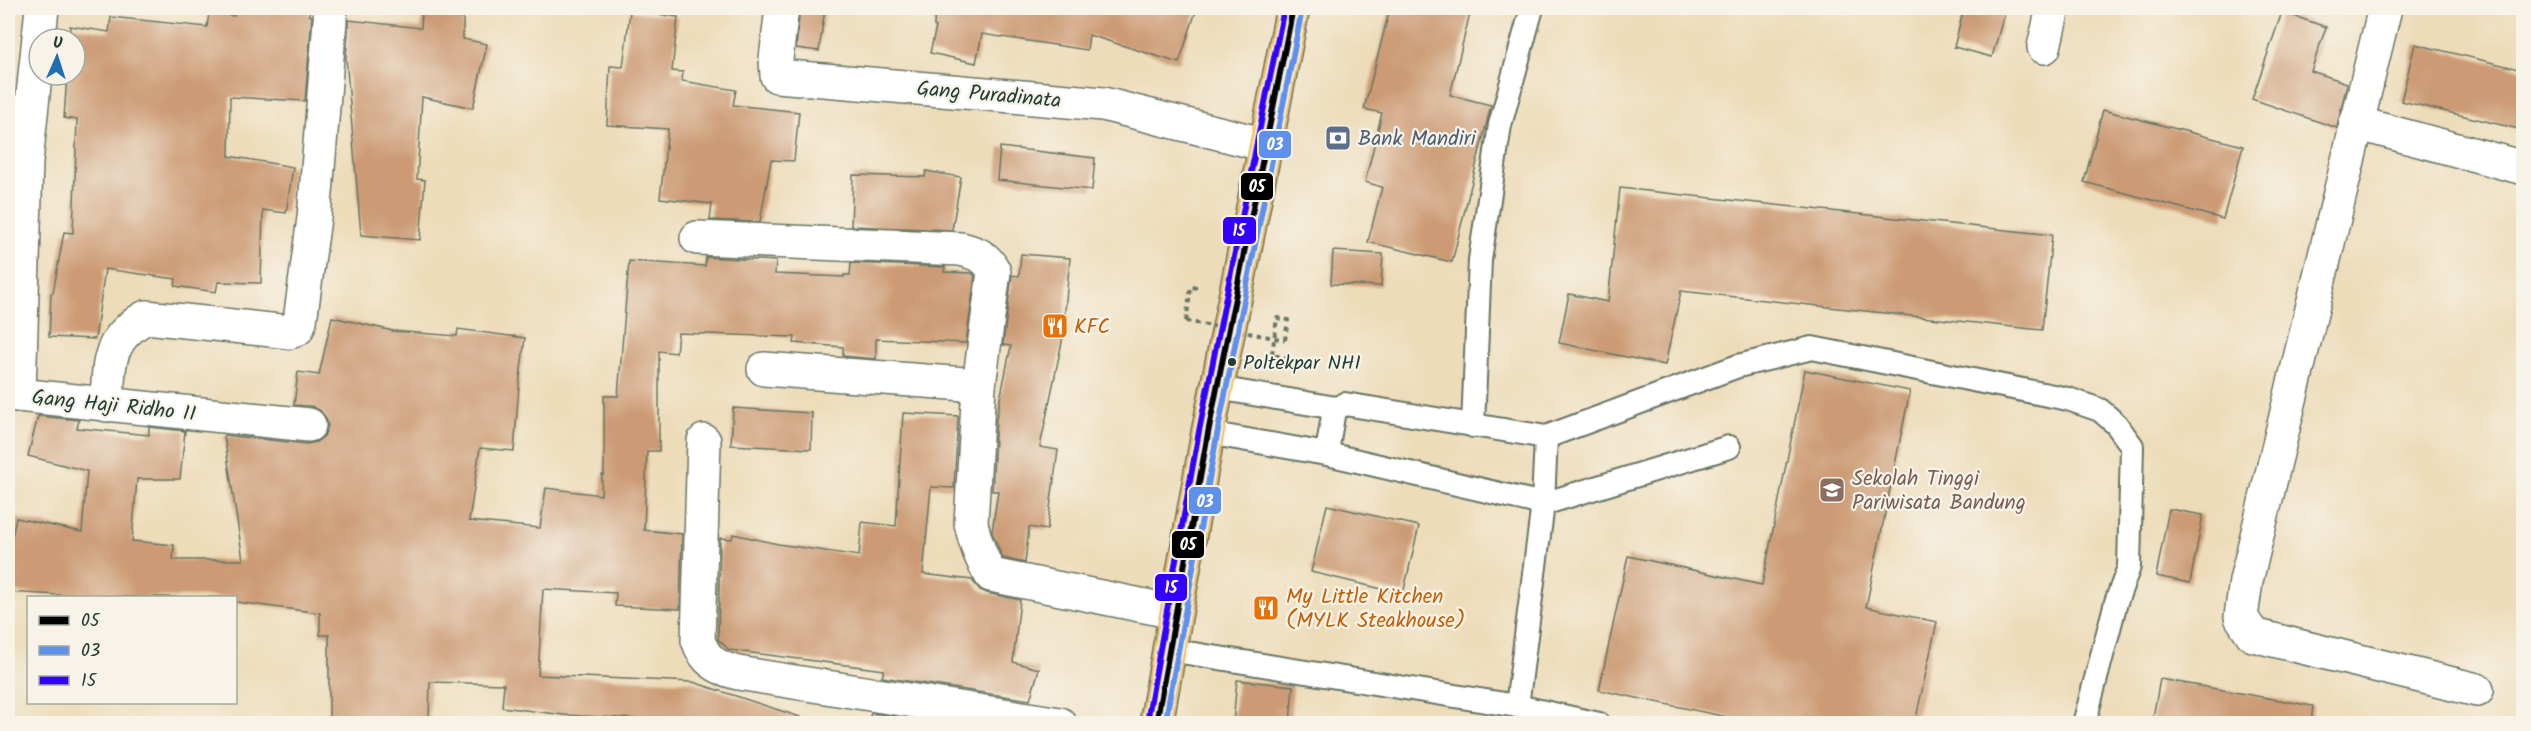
<svg xmlns="http://www.w3.org/2000/svg" width="2531" height="731" font-family="Kalam,sans-serif">
  <rect width="100%" height="100%" fill="#f7f3e8"/>
  <filter id="ink" filterUnits="userSpaceOnUse"><feTurbulence type="fractalNoise" baseFrequency=".0167" numOctaves="2"/><feDisplacementMap in="SourceGraphic" scale="12" xChannelSelector="R" yChannelSelector="G"/><feConvolveMatrix kernelMatrix="1 2 1 2 8 2 1 2 1" color-interpolation-filters="sRGB"/></filter>
  <filter id="wash" filterUnits="userSpaceOnUse"><feTurbulence type="fractalNoise" baseFrequency=".008" numOctaves="4" result="noise"/><feDisplacementMap in="SourceGraphic" scale="24" xChannelSelector="R" yChannelSelector="G"/><feGaussianBlur stdDeviation="1.35" result="paint"/><feColorMatrix in="noise" values="0 0 0 0 0 0 0 0 0 0 0 0 0 0 0 0 0 1.4 0 .05"/><feComposite in="paint" operator="in"/></filter>
  <g filter="url(#wash)">
    <rect width="100%" height="100%" fill="#eddcb9"/>
    <g id="blocks">
      <!-- building -->
      <g fill="#cc9b75">
        <polygon points="235,8 310,8 309,15 312,16 305,101 230,97 229,156 293,167 286,213 263,210 261,283 218,282 216,292 175,286 176,279 105,269 95,339 49,337 51,293 53,293 64,232 73,233 77,120 64,118 67,75 75,75 75,39 69,39 70,26 109,32 111,17 207,27 209,13 234,16"/>
        <polygon points="422,8 463,8 463,39 487,44 473,108 422,97 417,179 425,180 420,240 361,235 346,57 349,20 421,28"/>
        <polygon points="800,8 825,8 819,51 796,48"/>
        <polygon points="935,8 1197,8 1179,63 1089,35 1087,50 982,34 976,63 930,53 936,27 934,26"/>
        <polygon points="1390,8 1447,8 1470,13 1450,95 1491,105 1452,262 1368,242 1382,187 1365,182 1382,113 1364,109"/>
        <polygon points="1964,8 2006,8 1992,57 1954,47"/>
        <polygon points="630,11 678,17 672,71 683,72 682,81 736,90 733,105 799,112 794,161 771,160 760,222 710,220 712,204 660,198 668,129 607,125 610,66 623,67"/>
        <polygon points="2282,12 2326,27 2311,71 2347,83 2337,128 2252,99"/>
        <polygon points="2415,44 2523,70 2523,130 2401,101"/>
        <polygon points="2103,110 2243,146 2223,219 2084,182"/>
        <polygon points="1000,147 1095,158 1092,190 997,180"/>
        <polygon points="926,171 961,177 952,230 851,226 853,175 925,177"/>
        <polygon points="1620,188 2052,235 2042,330 1681,291 1665,365 1559,343 1569,294 1608,302"/>
        <polygon points="1333,251 1383,254 1381,286 1331,284"/>
        <polygon points="1021,254 1070,258 1062,342 1040,447 1058,450 1047,530 1029,527 1025,563 1003,558 1001,554 992,532 998,491 992,491 996,419 1011,346 1003,345 1012,275 1019,276"/>
        <polygon points="706,257 776,261 775,274 844,277 844,275 850,275 851,263 945,267 944,272 972,273 975,276 966,343 876,339 876,359 843,356 843,347 794,343 795,337 678,333 676,353 659,351 659,451 647,451 644,530 682,534 680,609 615,606 616,593 543,589 538,675 693,682 800,717 799,723 656,723 656,720 564,715 502,707 504,684 430,682 429,721 329,718 329,635 320,635 320,613 236,602 236,597 93,597 8,592 8,554 16,518 82,532 87,471 28,456 38,416 79,420 77,428 149,435 149,427 185,431 180,479 137,479 132,541 174,545 173,560 243,560 224,435 307,444 316,442 324,436 328,426 326,418 320,410 311,406 294,405 298,372 319,375 332,317 393,331 457,336 458,329 525,338 519,386 514,451 480,448 469,521 540,528 546,488 601,495 602,475 604,475 604,396 618,396 629,261 705,266"/>
        <polygon points="1805,370 1910,391 1866,607 1937,622 1915,723 1755,723 1599,690 1628,556 1762,585"/>
        <polygon points="733,408 812,413 811,449 731,445"/>
        <polygon points="903,413 958,416 954,488 931,487 923,574 972,580 980,590 987,593 1020,600 1013,662 1039,669 1030,700 882,677 884,670 729,650 718,639 720,538 732,539 733,534 778,544 859,556 862,522 896,526"/>
        <polygon points="1327,505 1419,526 1403,594 1311,572"/>
        <polygon points="2169,509 2203,515 2190,583 2156,576"/>
        <polygon points="2160,679 2313,706 2311,723 2152,723"/>
        <polygon points="1237,680 1293,686 1290,723 1233,723"/>
        <polygon points="871,713 937,723 868,723"/>
      </g>
    </g>
  </g>
  <g filter="url(#ink)">
    <use href="#blocks" fill-opacity="0" stroke="#677563" stroke-width="1.5"/>
    <g fill="none" stroke-linecap="round" stroke-linejoin="round">
      <defs>
        <g id="service">
          <polyline points="1217,388 1336,408"/>
          <polyline points="1473,426 1480,260 1500,125 1532,8"/>
          <polyline points="1208,433 1332,455"/>
          <polyline points="1729,447 1543,504 1332,455 1328,446 1334,410 1345,404 1546,437 1738,366 1812,348 2068,399 2100,410 2116,424 2132,446 2129,567 2116,602 2084,724"/>
          <polyline points="1169,650 1517,706 1599,724"/>
          <polyline points="1517,706 1543,504 1546,437"/>
        </g>
        <g id="minor">
          <polyline points="782,8 776,59 777,76 1103,104 1266,145"/>
          <polyline points="2385,8 2246,581 2241,617 2253,635 2477,690"/>
          <polyline points="2044,47 2053,8"/>
          <polyline points="2356,123 2524,168"/>
          <path d="M697,238L961,249C976,253 987,256 994,272L979,385L971,523C975,542 980,558 991,575L1175,612"/>
          <polyline points="764,369 979,385"/>
          <polyline points="8,394 309,425"/>
          <polyline points="19,395 26,162 42,8"/>
          <path d="M107,405C109,365 106,339 146,317L290,332L297,329L300,321L314,218L331,8"/>
          <path d="M704,441L698,640C705,661 717,668 738,673L1060,724"/>
        </g>
        <polyline id="primary" points="1156,724 1208,433 1293,8"/>
      </defs>
      <!-- service casing -->
      <use href="#service" stroke="#677563" stroke-width="26"/>
      <!-- minor casing -->
      <use href="#minor" stroke="#677563" stroke-width="36"/>
      <!-- primary casing -->
      <use href="#primary" stroke="#677563" stroke-width="36"/>
      <!-- path -->
      <g stroke="#677563" stroke-width="4" stroke-dasharray="4.5 4.5" stroke-linecap="butt">
        <polyline points="1186,321 1191,287 1201,288"/>
        <polyline points="1285,340 1288,320 1277,318 1272,355 1289,358"/>
      </g>
      <!-- service -->
      <use href="#service" stroke="#fff" stroke-width="22"/>
      <!-- minor -->
      <use href="#minor" stroke="#fff" stroke-width="33"/>
      <!-- primary -->
      <use href="#primary" stroke="#f3c26a" stroke-width="33"/>
      <!-- path-bridge -->
      <polyline stroke="#677563" stroke-width="4" stroke-dasharray="4.5 4.5" stroke-linecap="butt" points="1186,321 1285,340"/>
      <defs>
        <polyline id="bus-1" points="1156,724 1208,433 1293,8"/>
        <polyline id="bus-2" points="1165,724 1217,435 1302,10"/>
        <polyline id="bus-3" points="1147,722 1199,431 1284,8"/>
      </defs>
      <!-- bus-1 casing -->
      <use href="#bus-1" stroke="#f7f3e8" stroke-width="10"/>
      <!-- bus-2 casing -->
      <use href="#bus-2" stroke="#f7f3e8" stroke-width="10"/>
      <!-- bus-3 casing -->
      <use href="#bus-3" stroke="#f7f3e8" stroke-width="10"/>
      <!-- bus-1 -->
      <use href="#bus-1" stroke="#000" stroke-width="6"/>
      <!-- bus-2 -->
      <use href="#bus-2" stroke="#5f90eb" stroke-width="6"/>
      <!-- bus-3 -->
      <use href="#bus-3" stroke="#30f" stroke-width="6"/>
    </g>
  </g>
  <!-- icons -->
  <defs>
    <symbol id="bank-square" viewBox="-11 -11 22 22"><rect x="-9" y="-9" width="18" height="18" rx="4" fill="#5c6f8a" stroke="#f7f3e8"/><path d="M-6-4H6V4H-6ZM0-2.3a2.3 2.3 0 1 0 0 4.6a2.3 2.3 0 1 0 0-4.6Z" fill="#fff"/></symbol>
    <symbol id="restaurant-square" viewBox="-11 -11 22 22"><rect x="-9" y="-9" width="18" height="18" rx="4" fill="#e8710a" stroke="#f7f3e8"/><path d="M-5-6h1v4h1v-4h1v4h1v-4h1v5L-1.5 .5V6h-2V.5L-5-1ZM5-6V6H3V1.5H1.5Q1.5-4 5-6Z" fill="#fff"/></symbol>
    <symbol id="university-square" viewBox="-11 -11 22 22"><rect x="-9" y="-9" width="18" height="18" rx="4" fill="#8d6e63" stroke="#f7f3e8"/><path d="M0-5L7-2L0 1L-7-2ZM-4 1L0 2.5L4 1V4Q0 6-4 4Z" fill="#fff"/></symbol>
  </defs>
  <g fill-rule="evenodd">
    <use href="#bank-square" x="1323" y="123" width="30" height="30"/>
    <use href="#restaurant-square" x="1040" y="311" width="30" height="30"/>
    <use href="#university-square" x="1817" y="475" width="30" height="30"/>
    <use href="#restaurant-square" x="1251" y="593" width="30" height="30"/>
  </g>
  <!-- markers -->
  <circle fill="#1f3d34" stroke="#f7f3e8" stroke-width="2" cx="1232" cy="362" r="5"/>
  <g text-anchor="middle" stroke-width="4.5" stroke-linejoin="round" paint-order="stroke">
    <!-- bus labels -->
    <g font-size="20" fill="#1f3d34" stroke="#f7f3e8" text-anchor="start">
      <text x="1243" y="369">Poltekpar NHI</text>
    </g>
    <!-- street labels -->
    <g font-size="21" fill="#1f3d34" stroke="#f7f3e8">
      <text transform="translate(989 94) rotate(5)" y="7">Gang Puradinata</text>
      <text transform="translate(114 405) rotate(6)" y="7">Gang Haji Ridho II</text>
    </g>
    <!-- service labels -->
    <g font-size="21" fill="#4e5e75" stroke="#f7f3e8" text-anchor="start">
      <text x="1358" y="145">Bank Mandiri</text>
    </g>
    <!-- food labels -->
    <g font-size="21" fill="#c56008" stroke="#f7f3e8" text-anchor="start">
      <text x="1074" y="333">KFC</text>
      <text x="1286" y="603">My Little Kitchen<tspan x="1286" dy="24">(MYLK Steakhouse)</tspan></text>
    </g>
    <!-- education labels -->
    <g font-size="21" fill="#785e54" stroke="#f7f3e8" text-anchor="start">
      <text x="1852" y="485">Sekolah Tinggi<tspan x="1852" dy="24">Pariwisata Bandung</tspan></text>
    </g>
  </g>
  <g stroke="#f7f3e8" stroke-width="2">
    <rect x="1258" y="130" width="34" height="29" rx="6" fill="#5f90eb"/>
    <rect x="1240" y="172" width="34" height="29" rx="6" fill="#000"/>
    <rect x="1222" y="216" width="35" height="29" rx="6" fill="#30f"/>
    <rect x="1188" y="486" width="34" height="29" rx="6" fill="#5f90eb"/>
    <rect x="1171" y="530" width="34" height="29" rx="6" fill="#000"/>
    <rect x="1154" y="573" width="34" height="29" rx="6" fill="#30f"/>
  </g>
  <g font-size="16" text-anchor="middle" font-weight="bold" fill="#fff">
    <text x="1275" y="150">03</text>
    <text x="1257" y="192">05</text>
    <text x="1239" y="236">15</text>
    <text x="1205" y="507">03</text>
    <text x="1188" y="550">05</text>
    <text x="1171" y="593">15</text>
  </g>
  <!-- margin -->
  <rect width="2531" height="731" fill="none" stroke="#f7f3e8" stroke-width="30"/>
  <!-- legend -->
  <rect x="27" y="596" width="210" height="108" fill="#f7f3e8" stroke="#a1aaa0" stroke-width="1.5"/>
  <rect x="39" y="616" width="30" height="9" fill="#000000" stroke="#a1aaa0" stroke-width="1.5"/>
  <text x="81" y="626" font-size="18" fill="#1f3d34">05</text>
  <rect x="39" y="646" width="30" height="9" fill="#5f90eb" stroke="#a1aaa0" stroke-width="1.5"/>
  <text x="81" y="656" font-size="18" fill="#1f3d34">03</text>
  <rect x="39" y="676" width="30" height="9" fill="#3300ff" stroke="#a1aaa0" stroke-width="1.5"/>
  <text x="81" y="686" font-size="18" fill="#1f3d34">15</text>
  <!-- north arrow -->
  <g transform="translate(57 57) rotate(3)"><circle r="28" fill="#f7f3e8" stroke="#a1aaa0" stroke-width="1.5"/>
  <path d="M0-4.5L10 22L0 15L-10 22Z" fill="#1f6fb2"/>
  <text y="-9" font-size="16" font-weight="bold" text-anchor="middle" fill="#1f3d34">U</text>
  </g>
</svg>
